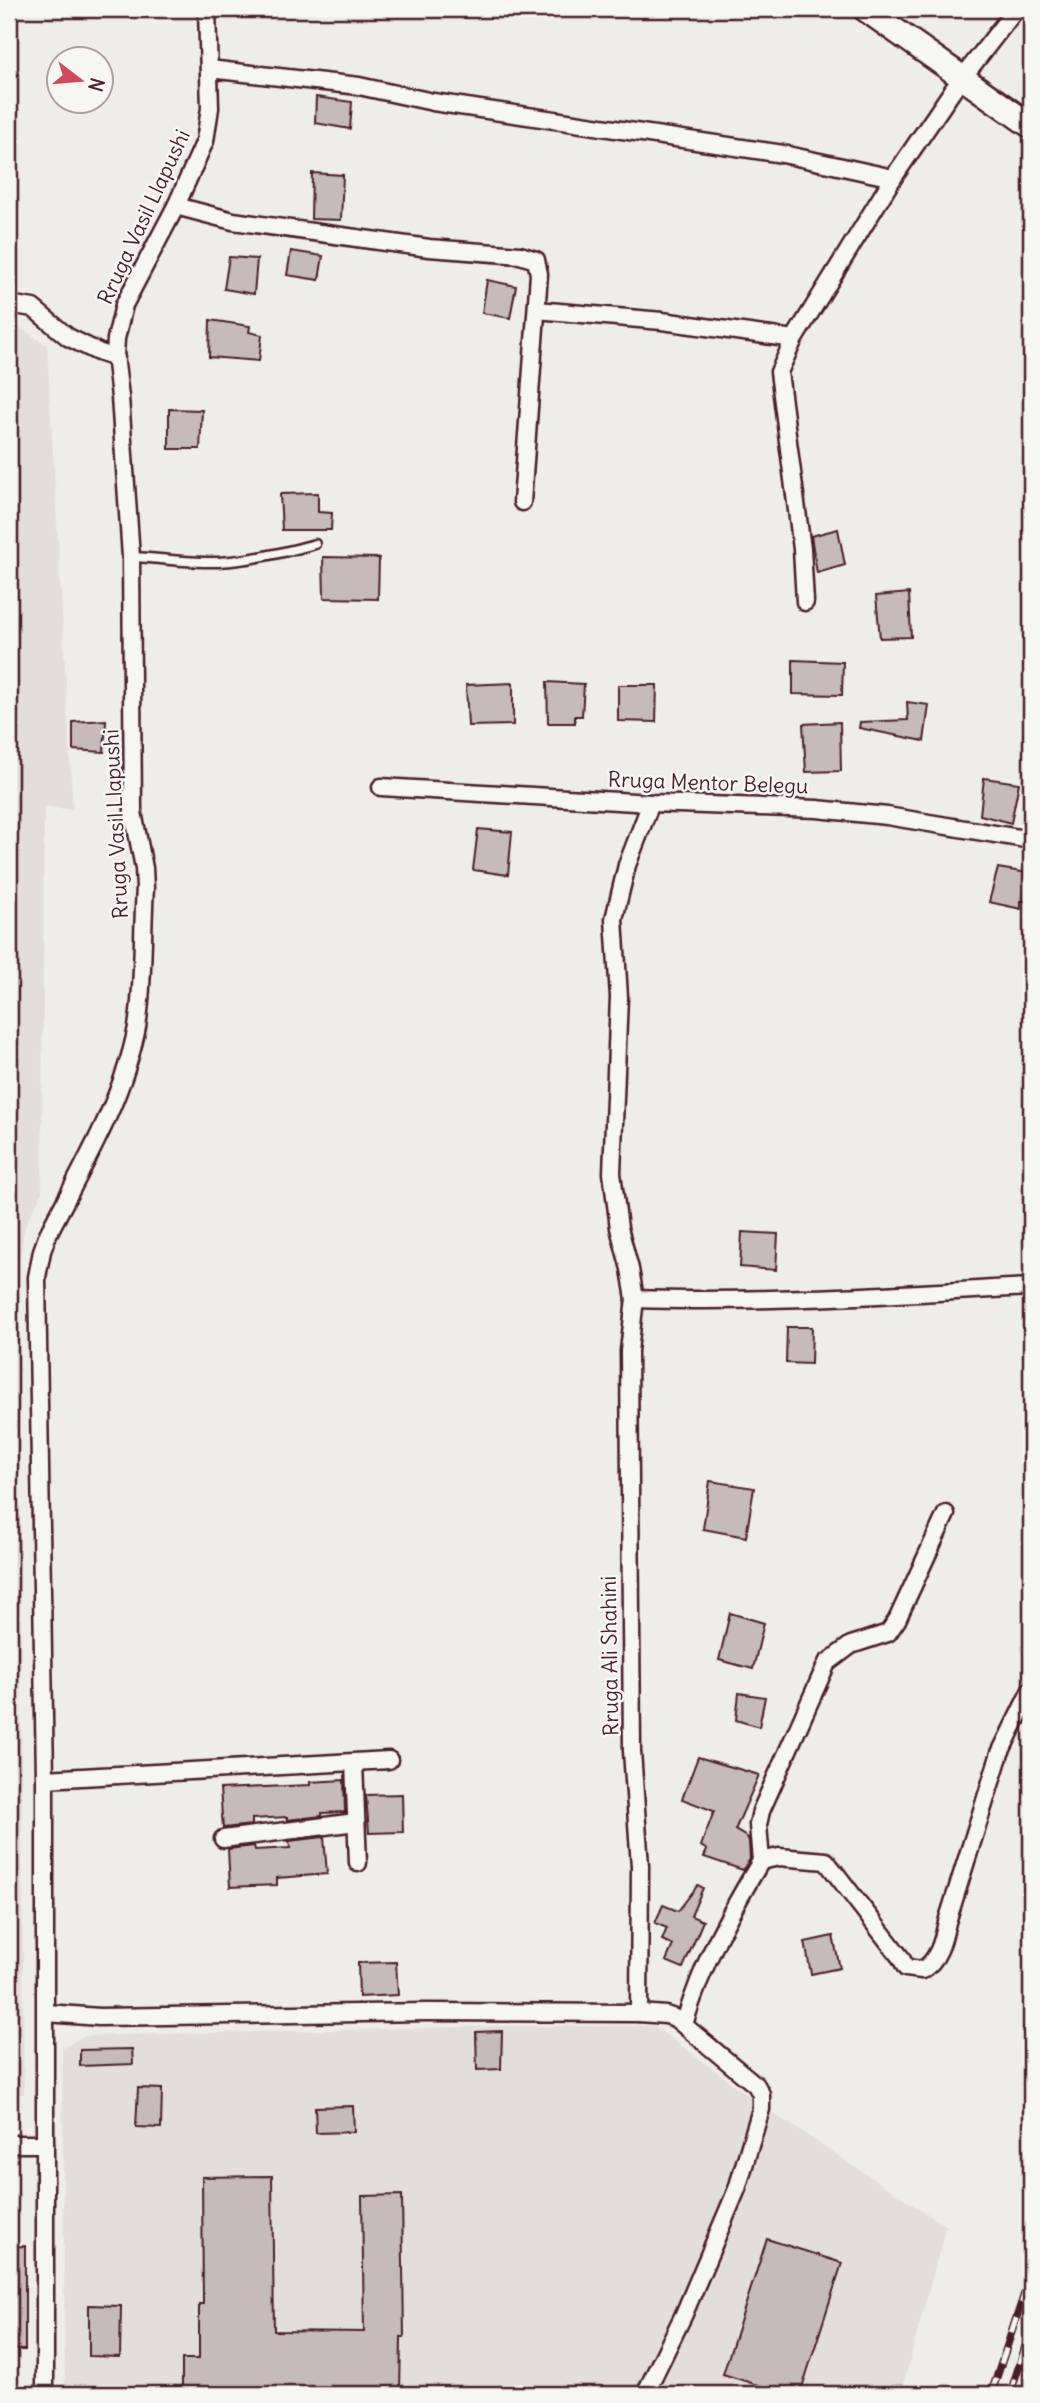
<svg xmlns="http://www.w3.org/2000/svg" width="1040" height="2403" font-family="Delius,sans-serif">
  <rect width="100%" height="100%" fill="#efedea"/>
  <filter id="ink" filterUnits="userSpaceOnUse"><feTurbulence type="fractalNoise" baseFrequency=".0143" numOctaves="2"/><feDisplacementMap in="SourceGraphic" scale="14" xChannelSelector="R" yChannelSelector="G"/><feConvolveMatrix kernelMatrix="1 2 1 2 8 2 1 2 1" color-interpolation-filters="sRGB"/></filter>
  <g filter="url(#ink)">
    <!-- built -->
    <g fill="#e3dedc">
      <polygon points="9,321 47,345 73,810 44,806 42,1193 25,1226 18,1266 24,2094 9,2094"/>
      <polygon points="502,2026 654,2026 773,2113 946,2226 901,2394 65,2394 62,2048 84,2036"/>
    </g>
    <!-- building -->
    <g fill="#c6babb" stroke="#4a1f2b" stroke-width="2">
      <polygon points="316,97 352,102 350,129 315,123"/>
      <polygon points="312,173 343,175 341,220 311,219"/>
      <polygon points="291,251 323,256 319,280 287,275"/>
      <polygon points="229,257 257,259 254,294 224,289"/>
      <polygon points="487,280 516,286 510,318 482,313"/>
      <polygon points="210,320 250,326 249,332 262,335 259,361 209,357"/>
      <polygon points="169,409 202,410 200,449 169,449"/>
      <polygon points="318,493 318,512 332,513 331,530 282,530 280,494"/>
      <polygon points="838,529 845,565 817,573 811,536"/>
      <polygon points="323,557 379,558 378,599 324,598"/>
      <polygon points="909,593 911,637 880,638 876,596"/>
      <polygon points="793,660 843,662 842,695 793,694"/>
      <polygon points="547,682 584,684 582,716 575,716 575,723 548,723"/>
      <polygon points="513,683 513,725 468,726 466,685"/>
      <polygon points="618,685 657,685 656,722 618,721"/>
      <polygon points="907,702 929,705 924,741 859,728 860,722 908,720"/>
      <polygon points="106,720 104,752 73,750 73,722"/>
      <polygon points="840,722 841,771 806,772 803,724"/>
      <polygon points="984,778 1019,783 1011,823 980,815"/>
      <polygon points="478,829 512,832 508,875 473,870"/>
      <polygon points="998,868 1028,873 1028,882 1031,883 1031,889 1028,901 1021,901 1021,909 989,902"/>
      <polygon points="742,1232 778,1234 776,1270 740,1267"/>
      <polygon points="787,1327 812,1327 811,1364 786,1363"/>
      <polygon points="710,1481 754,1488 746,1537 703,1529"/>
      <polygon points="730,1613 764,1623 753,1669 719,1660"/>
      <polygon points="739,1693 765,1697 759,1727 736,1720"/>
      <polygon points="698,1757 759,1775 735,1830 748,1838 749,1842 750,1859 743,1870 704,1857 707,1850 701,1846 714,1811 682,1799"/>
      <polygon points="344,1780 345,1812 322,1813 322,1816 287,1820 287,1817 252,1819 252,1825 223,1828 220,1789 310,1785 310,1782"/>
      <polygon points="402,1794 403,1832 369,1833 366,1795"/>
      <polygon points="324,1837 327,1874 277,1878 277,1885 230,1887 228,1849 254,1846 255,1850 290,1848 289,1841"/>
      <polygon points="698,1885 703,1888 691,1916 703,1921 683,1968 666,1961 673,1945 662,1940 667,1928 655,1923 663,1905 678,1911"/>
      <polygon points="833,1936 840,1968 811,1974 805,1942"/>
      <polygon points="396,1962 398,1995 359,1997 358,1963"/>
      <polygon points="502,2031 501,2069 477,2070 476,2032"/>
      <polygon points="132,2049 133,2064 80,2066 80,2050"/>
      <polygon points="138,2088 162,2089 161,2128 136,2127"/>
      <polygon points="353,2106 354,2132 316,2133 315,2107"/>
      <polygon points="272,2176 274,2331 364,2332 362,2196 402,2195 404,2337 401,2337 400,2394 182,2394 182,2359 199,2359 199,2304 203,2304 202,2177"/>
      <polygon points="767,2239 842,2263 800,2394 786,2394 723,2374"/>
      <polygon points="25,2246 25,2350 9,2350 9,2247"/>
      <polygon points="89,2305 121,2306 120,2357 89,2356"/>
    </g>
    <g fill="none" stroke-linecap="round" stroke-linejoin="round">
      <defs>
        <path id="lane" d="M131,557C159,558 190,563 218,562C252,560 283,553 315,544"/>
        <g id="street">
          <polyline points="209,69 359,86 433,102 783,154 893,178"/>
          <polyline points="176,206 233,221 429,248 520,255 536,260 539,274 522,502"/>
          <polyline points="9,304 33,308 68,337 98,352 116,358"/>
          <polyline points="537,310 662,321 794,339"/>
          <polyline points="805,602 802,549 779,372 794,339 893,178 953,90 1016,9"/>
          <polyline points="381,787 651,803 817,809 887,816 1031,840"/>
          <path d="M635,1299C767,1303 899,1294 1031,1287"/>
          <polyline points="354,1763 358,1863"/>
          <polyline points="45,1779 389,1760"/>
          <polyline points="223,1839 356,1822"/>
          <polyline points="761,1861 758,1825 761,1811 827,1663 851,1645 888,1633 897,1620 946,1514"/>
          <polyline points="47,2013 99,2017 427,2012 639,2013 666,2015 675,2018 756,2085 761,2094 761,2109 737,2189 684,2314 645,2394"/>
          <polyline points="639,2013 640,1866 632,1751 629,1351 635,1299 630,1269 619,1228 612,1173 619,997 614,919 627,865 651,803"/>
          <path d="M684,2024C704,1960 727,1918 761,1861L779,1857L826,1861L901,1958L906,1968L922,1970C939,1960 943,1940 947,1922L1000,1753L1031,1690"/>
          <polyline points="9,2144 45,2144"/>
          <path d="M45,2394V1779L37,1277L42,1251L48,1234C82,1168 123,1100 137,1027C144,984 142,932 145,888L144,868L133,812L131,557L120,397L115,355L116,339L124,305L176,206L205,141L210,108L207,9"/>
        </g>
        <polyline id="secondary" points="865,9 1031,126"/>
      </defs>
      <!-- lane casing -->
      <use href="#lane" stroke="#4a1f2b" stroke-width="13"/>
      <!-- street casing -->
      <use href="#street" stroke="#4a1f2b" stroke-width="21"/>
      <!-- secondary casing -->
      <use href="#secondary" stroke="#4a1f2b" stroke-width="28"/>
      <!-- lane -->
      <use href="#lane" stroke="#f6f6f2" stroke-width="8"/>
      <!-- street -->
      <use href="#street" stroke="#f6f6f2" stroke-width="16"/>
      <!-- secondary -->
      <use href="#secondary" stroke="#f6f6f2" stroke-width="23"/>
      <defs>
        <g id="rail">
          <polyline points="991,2394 1031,2274"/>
          <polyline points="1010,2394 1031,2329"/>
        </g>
      </defs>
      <!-- rail casing -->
      <use href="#rail" stroke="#4a1f2b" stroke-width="8"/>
      <!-- rail -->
      <use href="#rail" stroke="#f6f6f2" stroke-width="5" stroke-dasharray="16" stroke-linecap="butt"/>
    </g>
  </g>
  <g text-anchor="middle" stroke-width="5" stroke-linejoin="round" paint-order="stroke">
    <!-- street labels -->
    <g font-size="21" fill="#4a1f2b" stroke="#f6f6f2">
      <text transform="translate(144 217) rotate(-65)" y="7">Rruga Vasil Llapushi</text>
      <text transform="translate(708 783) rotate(2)" y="7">Rruga Mentor Belegu</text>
      <text transform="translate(116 824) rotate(-93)" y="7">Rruga Vasil Llapushi</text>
      <text transform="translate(610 1656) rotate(-91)" y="7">Rruga Ali Shahini</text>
    </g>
  </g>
  <!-- margin -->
  <rect width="1040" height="2403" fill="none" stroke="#f6f6f2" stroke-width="35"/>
  <rect x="18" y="18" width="1005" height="2368" fill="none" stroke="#4a1f2b" stroke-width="2.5" filter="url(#ink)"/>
  <!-- north arrow -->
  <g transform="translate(80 80) rotate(106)"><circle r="33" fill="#f6f6f2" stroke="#b1a0a2" stroke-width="2"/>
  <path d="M0-5L12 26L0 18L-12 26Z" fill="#d1495b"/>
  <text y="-10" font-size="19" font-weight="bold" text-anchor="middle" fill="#4a1f2b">N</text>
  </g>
</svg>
